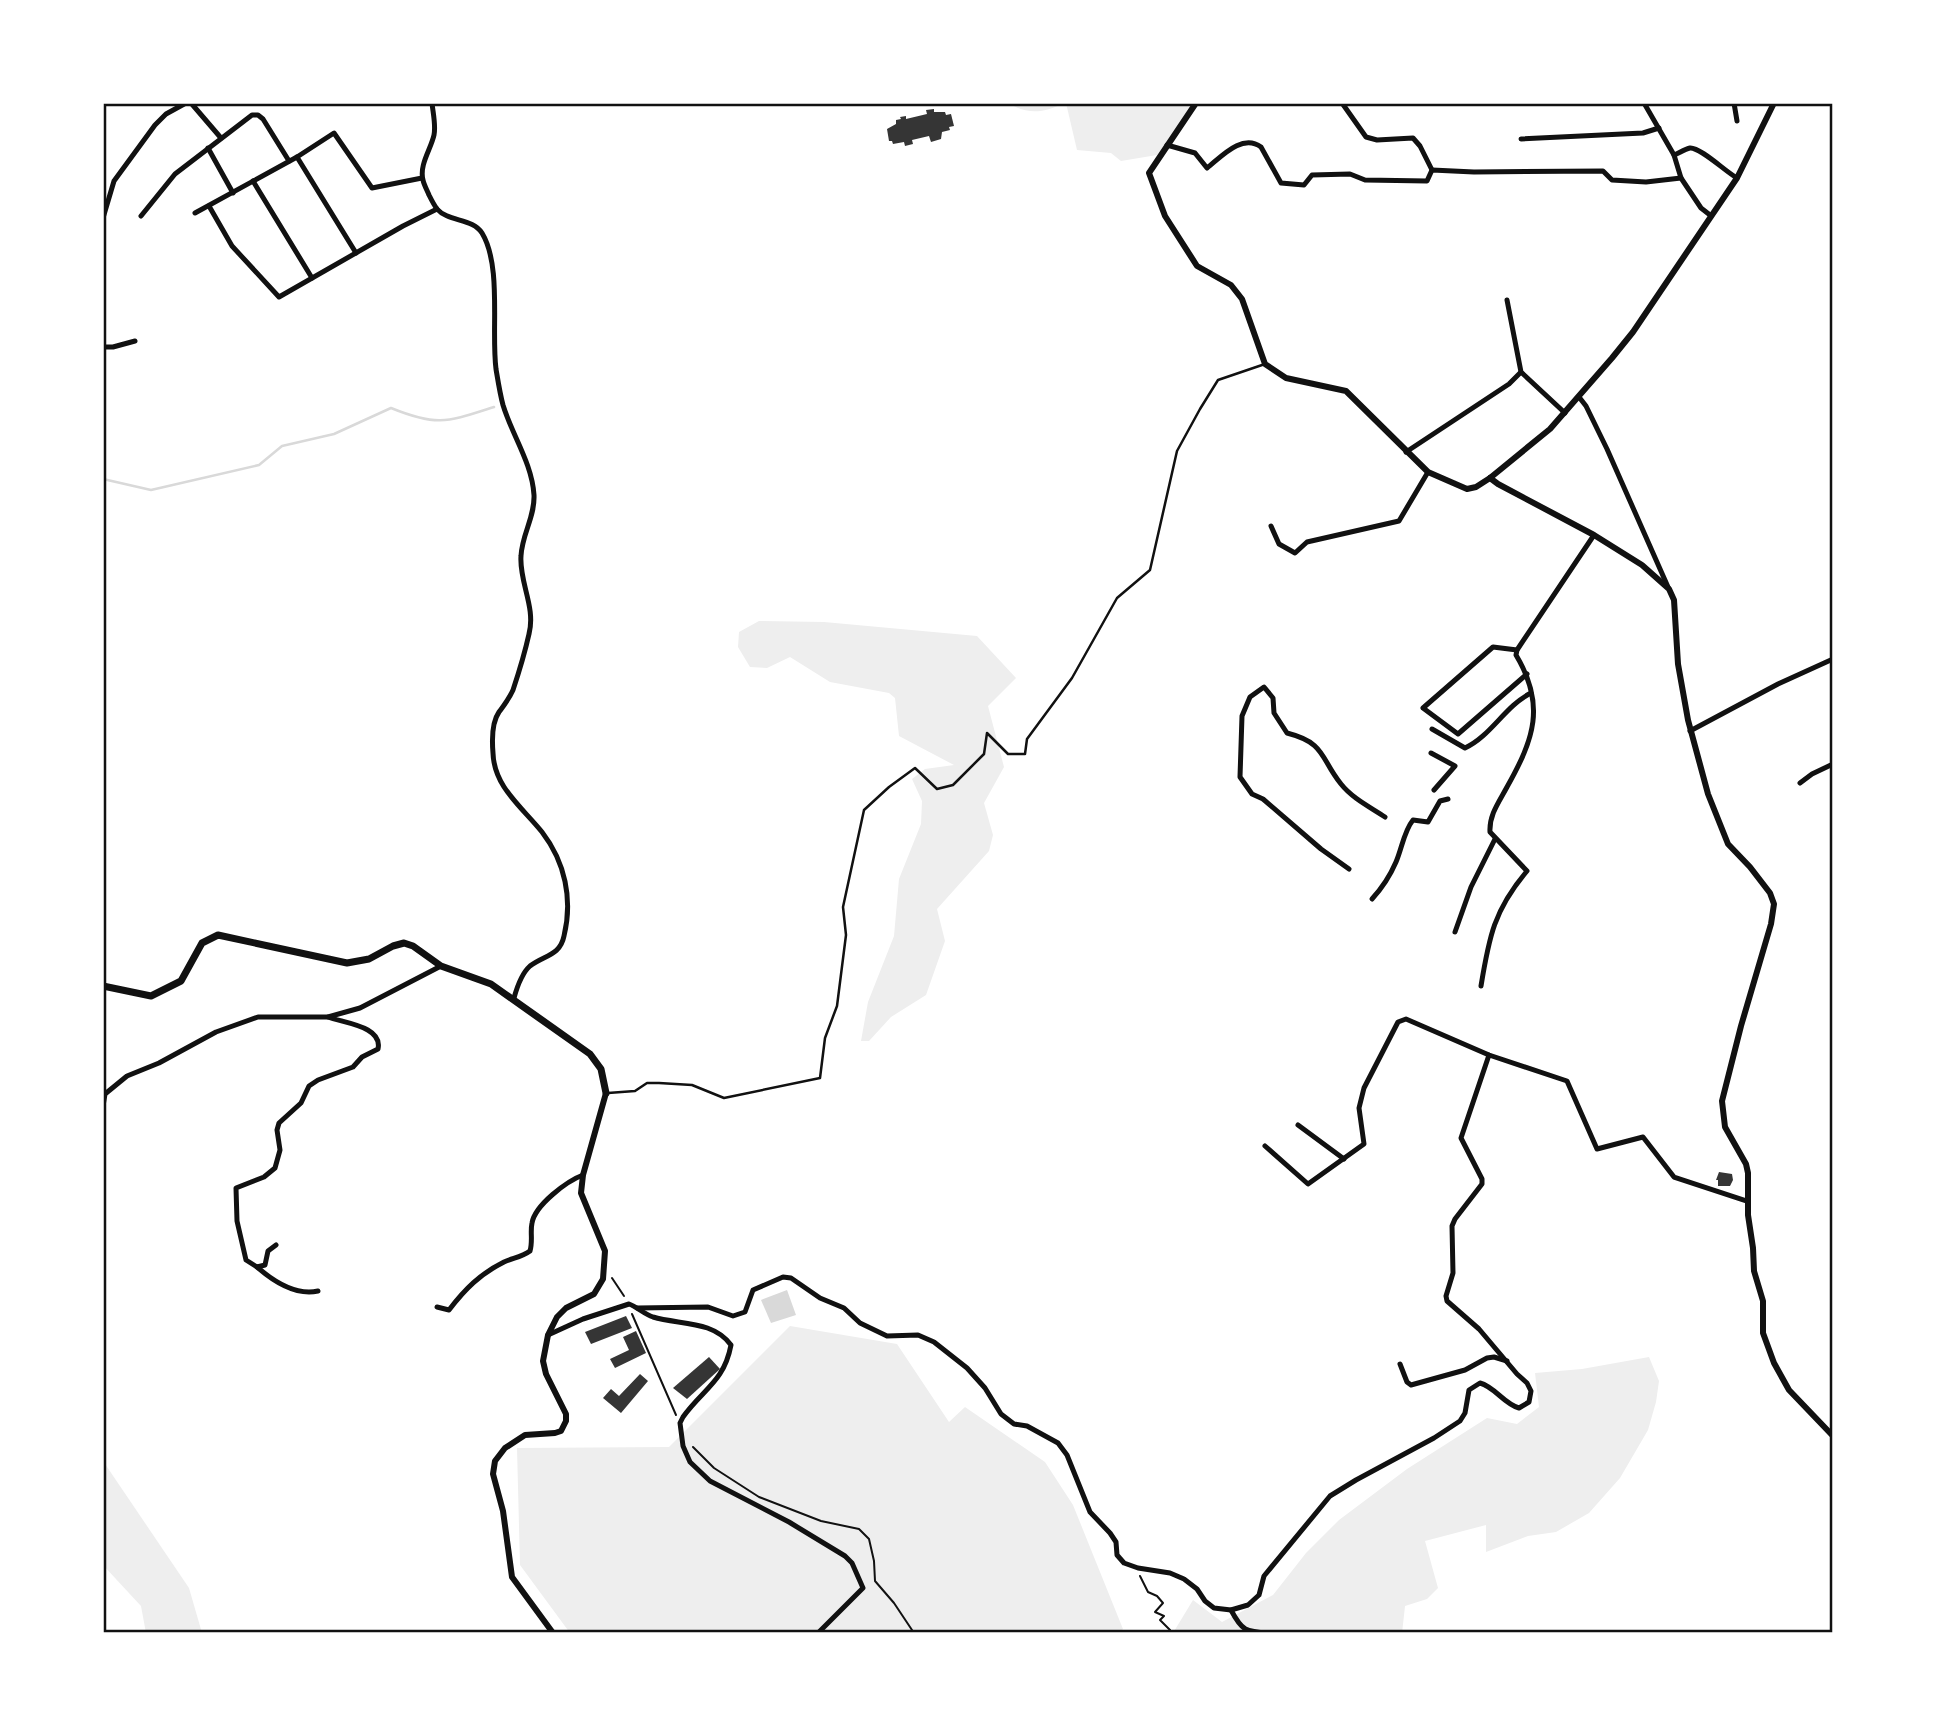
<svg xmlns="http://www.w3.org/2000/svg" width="1936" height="1736" font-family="Helvetica,sans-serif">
  <rect width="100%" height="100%" fill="#fff"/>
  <!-- green -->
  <g fill="#eee">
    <path d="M1008,103H1065C1045,112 1029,116 1008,103Z"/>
    <polygon points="1066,103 1196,103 1157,155 1121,161 1111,153 1077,150"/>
    <polygon points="759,621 824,622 977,636 1016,678 988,706 1004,767 984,803 993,835 989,851 937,909 945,941 926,995 891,1017 869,1041 861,1041 868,1002 894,936 899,879 921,824 922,801 912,779 925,769 954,765 899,736 895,698 889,693 830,682 790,657 767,668 750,667 738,647 739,632"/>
    <polygon points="790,1326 897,1344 949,1422 965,1407 1045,1462 1073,1505 1123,1629 1119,1633 570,1633 520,1565 517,1448 669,1447"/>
    <polygon points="1649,1357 1659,1381 1656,1402 1648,1430 1620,1478 1589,1513 1556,1532 1528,1536 1486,1552 1486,1525 1425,1541 1438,1588 1427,1599 1405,1606 1402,1633 1173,1633 1193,1600 1222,1622 1273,1595 1306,1553 1339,1520 1407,1469 1487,1418 1517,1424 1539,1407 1535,1373 1582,1369"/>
    <polygon points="103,1461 189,1588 202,1633 146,1633 141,1606 103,1565"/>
  </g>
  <!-- water -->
  <polygon fill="#d9d9d9" points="787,1290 796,1315 771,1323 761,1300"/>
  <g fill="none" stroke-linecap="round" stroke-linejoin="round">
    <!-- stream -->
    <path stroke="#d9d9d9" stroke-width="2.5" d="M103,479L151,490L259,465L282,446L334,434L391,408C438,427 447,422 494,407"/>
  </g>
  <!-- building -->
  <g fill="#353535">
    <polygon points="934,109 934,112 945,112 946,115 951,114 954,126 949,127 950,130 942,132 941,139 931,142 929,136 912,140 913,144 905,146 904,142 893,144 892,141 889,141 887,129 896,124 896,120 901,119 900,117 906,116 906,119 927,114 926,110"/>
    <polygon points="1719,1172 1732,1174 1733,1180 1730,1186 1718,1186 1718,1180 1716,1180"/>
    <polygon points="626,1316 632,1328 591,1344 585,1332"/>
    <polygon points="636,1331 646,1353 615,1368 610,1359 629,1350 623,1337"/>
    <polygon points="709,1357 720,1369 687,1399 673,1388"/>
    <polygon points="640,1374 648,1381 621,1413 603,1398 611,1389 619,1396"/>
  </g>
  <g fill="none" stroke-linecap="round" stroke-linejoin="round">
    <!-- path -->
    <g stroke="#111" stroke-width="2">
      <polyline points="612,1278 624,1296"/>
      <polyline points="632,1314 676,1415"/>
      <polyline points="693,1447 714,1468 759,1497 821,1521 859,1529 869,1539 874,1561 875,1581 894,1603 914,1633"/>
      <polyline points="1140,1576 1148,1592 1157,1596 1163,1603 1155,1612 1164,1616 1160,1620 1170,1630 1168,1633"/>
    </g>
    <!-- service -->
    <polyline stroke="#111" stroke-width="2.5" points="608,1093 635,1091 647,1083 659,1083 692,1085 724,1098 820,1078 825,1038 837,1006 846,935 843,907 864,810 889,787 915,768 937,789 953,785 984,754 987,733 1008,754 1025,754 1027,739 1072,678 1117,598 1150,570 1177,451 1200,409 1218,380 1265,364"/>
    <!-- minor -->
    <g stroke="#111" stroke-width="5">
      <polyline points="191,103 221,138"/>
      <path d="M432,103C433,113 436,125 434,135C431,149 419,165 423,180C424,185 427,190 429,195C431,199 434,205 437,209C448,222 473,218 482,233C502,266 491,331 496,369C498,381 500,394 503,405C512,435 532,463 534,495C535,517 522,534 521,556C519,582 536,607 529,634C525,652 519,672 513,690C509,699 505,704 499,712C492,722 492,741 493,753C494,787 522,807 542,832C565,862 573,899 564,936C560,956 544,955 530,966C521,974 517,987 514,998"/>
      <polyline points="1342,103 1366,137 1377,140 1413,138 1420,146 1432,170"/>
      <path d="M1644,103L1674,155C1679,153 1685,149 1690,148C1700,147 1726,172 1737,178"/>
      <polyline points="1734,103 1737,121"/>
      <polyline points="1521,139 1643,133 1659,128"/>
      <path d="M1167,145L1195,153L1207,168C1221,157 1242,133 1261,147L1281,183L1304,185L1312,175L1350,174L1365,180L1427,181L1432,170L1474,172L1603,171L1612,180L1646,182L1681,178L1701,208L1710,215"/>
      <polyline points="208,148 233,193"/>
      <polyline points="1674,155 1681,178"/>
      <polyline points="297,157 356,253"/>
      <polyline points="253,181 312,278"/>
      <polyline points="209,206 232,246 279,297 403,226 437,209"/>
      <polyline points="195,213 297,157 334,133 372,188 422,178"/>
      <polyline points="141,216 175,174 252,115 258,115 263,119 289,161"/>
      <polyline points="103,218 114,181 155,125 166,114 186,103"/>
      <polyline points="1507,300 1521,372 1565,413"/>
      <polyline points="103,347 113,347 135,341"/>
      <polyline points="1579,397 1586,406 1607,449 1668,587"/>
      <polyline points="1406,452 1509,384 1521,372"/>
      <polyline points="1271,526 1279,544 1295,553 1307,542 1399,521 1428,472"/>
      <polyline points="1517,650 1493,647 1423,708 1458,734 1527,674"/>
      <path d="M1432,729L1465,748C1491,736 1505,706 1531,693"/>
      <polyline points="1690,731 1778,684 1833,659"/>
      <polyline points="1431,753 1455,766 1434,790"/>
      <polyline points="1800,783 1812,774 1833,764"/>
      <path d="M1349,869L1321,849L1263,799L1252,794L1240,777L1242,716L1250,697L1264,687L1273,698L1274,713L1287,733C1326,743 1320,758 1341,784C1352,798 1370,807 1385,817"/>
      <path d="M1372,899C1382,888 1390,876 1396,862C1402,848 1404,831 1413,820L1428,822L1440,801L1448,799"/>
      <polyline points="1455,932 1471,887 1495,839"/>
      <path d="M1481,986C1489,937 1494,910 1527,871L1490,832C1489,815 1499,802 1507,787C1534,739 1546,705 1516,655L1517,650L1594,535"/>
      <polyline points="103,1106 105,1094 127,1076 159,1063 216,1032 258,1017 328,1017 360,1008 441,966"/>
      <polyline points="1298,1125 1344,1159"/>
      <polyline points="1265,1146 1308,1184 1364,1144 1359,1108 1364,1088 1398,1022 1406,1019 1489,1055 1567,1081 1597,1149 1643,1137 1674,1177 1747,1201"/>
      <path d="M276,1245L268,1251L265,1265L257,1267L246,1260L237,1221L236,1188L264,1177L275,1168L280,1150L277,1130L279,1123L301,1103L309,1086L318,1080L353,1067L362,1057L378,1049C383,1026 343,1023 328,1017"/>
      <path d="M257,1267C273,1281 295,1296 318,1291"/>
      <path d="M437,1307L449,1310C465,1289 480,1274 504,1262C513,1258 522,1257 530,1251C533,1241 530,1232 532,1223C535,1205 567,1181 583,1175"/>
      <path d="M637,1308L708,1307L733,1316L745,1312L753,1290L783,1277L791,1278L820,1298L844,1308L860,1323L887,1336L918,1335L934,1342L967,1368L985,1388L1001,1414L1014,1424L1027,1426L1058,1443L1067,1455L1090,1512L1110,1533L1116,1542L1117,1555L1124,1563L1138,1568L1170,1573L1184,1579L1197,1589L1205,1601L1214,1608L1231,1610L1248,1605L1259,1595L1264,1576L1330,1496L1356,1480L1434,1438L1460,1421L1465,1413L1469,1390L1480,1383C1495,1387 1504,1404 1519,1408L1529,1402L1531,1391L1527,1383L1517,1374L1479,1329L1447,1301L1446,1296L1453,1273L1452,1226L1455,1219L1482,1184V1179L1461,1138L1489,1055"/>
      <path d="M548,1335L583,1319L629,1304C637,1307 644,1314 653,1317C679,1325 713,1320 731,1345C724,1382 703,1389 683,1417L680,1423L683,1446L690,1462L710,1481L789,1522L845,1556L852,1563L863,1588L818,1633"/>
      <polyline points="1400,1364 1407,1382 1411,1385 1465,1370 1487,1358 1494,1357 1507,1361"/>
      <path d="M1231,1610C1242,1631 1246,1632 1268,1633"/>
    </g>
    <!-- tertiary -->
    <g stroke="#111" stroke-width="6">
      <polyline points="1196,103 1149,173 1165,216 1197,266 1231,285 1242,299 1265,364 1286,378 1346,391 1428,472 1467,489 1476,487 1490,478 1550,429 1612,358 1633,332 1737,178 1774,103"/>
      <polyline points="1490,478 1498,484 1594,535 1642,565 1669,589 1674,600 1678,664 1688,720 1708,794 1728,844 1750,867 1770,893 1774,904 1771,924 1741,1026 1722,1101 1725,1127 1746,1164 1748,1173 1748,1215 1753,1248 1754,1271 1763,1301 1763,1333 1774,1363 1789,1390 1833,1436"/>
      <polyline points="553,1633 512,1577 503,1511 493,1474 495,1461 505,1448 525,1435 555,1433 561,1431 566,1421 566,1414 546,1374 543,1361 548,1335 557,1317 566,1308 594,1294 603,1279 605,1251 581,1193 583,1175 606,1093"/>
    </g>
    <!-- secondary -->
    <polyline stroke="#111" stroke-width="7" points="103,986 151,996 181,981 202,943 218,935 347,963 369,959 393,946 404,943 413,946 441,966 491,984 590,1054 601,1069 606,1093"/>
  </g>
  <!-- border -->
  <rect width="1936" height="1736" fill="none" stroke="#ffffff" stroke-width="210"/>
  <rect x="105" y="105" width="1726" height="1526" fill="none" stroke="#111" stroke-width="2.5"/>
</svg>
